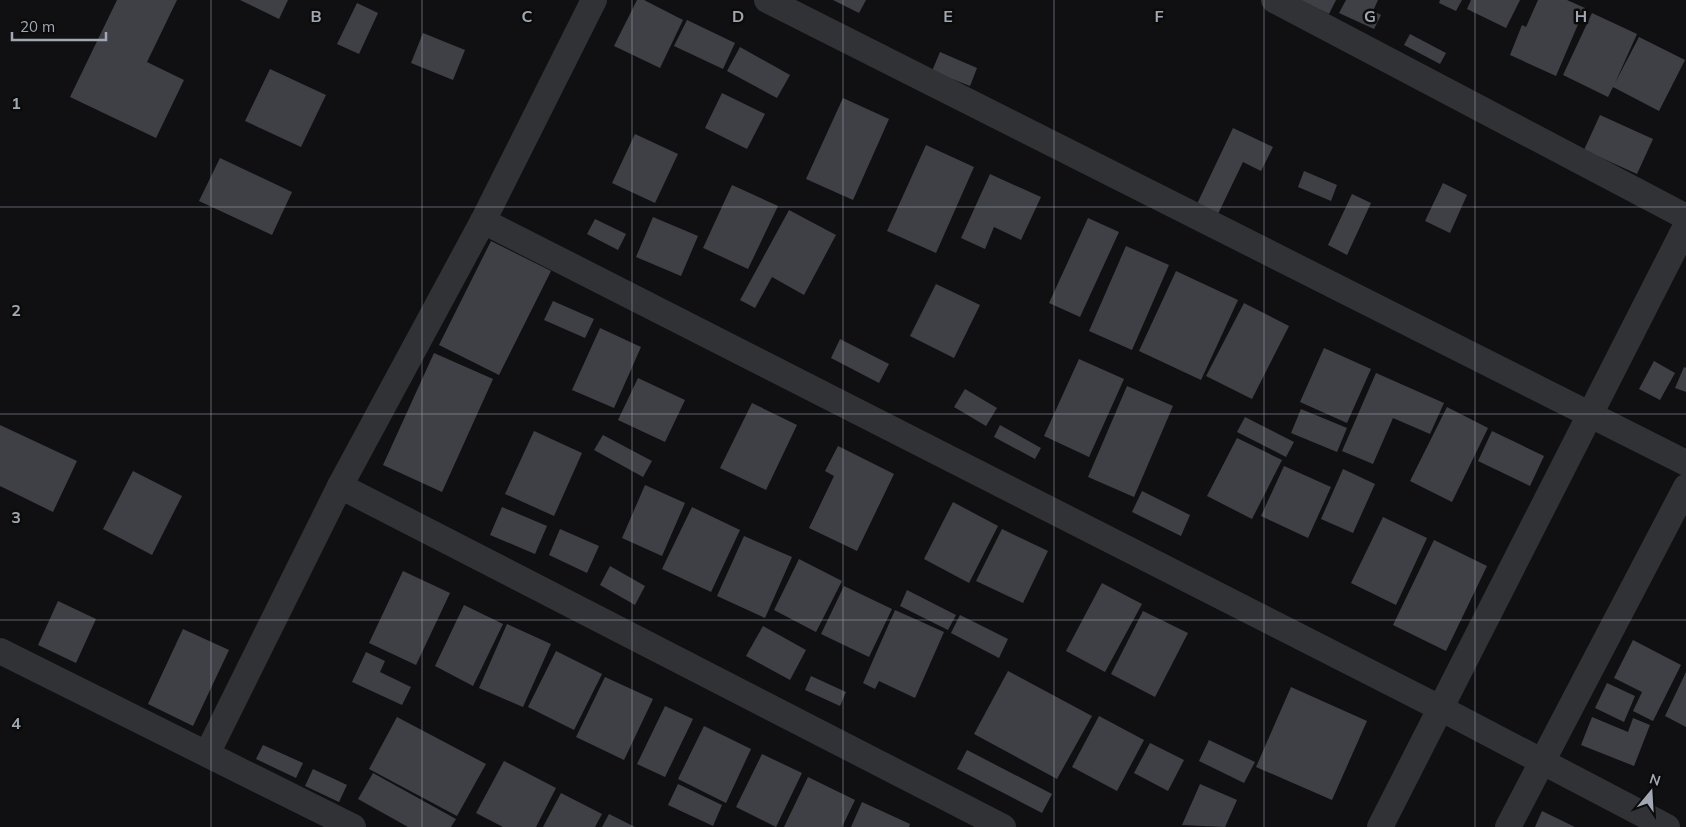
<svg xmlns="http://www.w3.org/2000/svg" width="1686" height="827" font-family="Mulish,sans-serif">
  <rect width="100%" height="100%" fill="#101012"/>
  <!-- building -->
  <g fill="#3f4045">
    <polygon points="117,0 177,0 147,62 184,80 156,138 70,97"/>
    <polygon points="240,0 288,0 279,19"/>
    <polygon points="637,0 644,0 683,20 660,68 614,46"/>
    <polygon points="833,0 866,0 859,13"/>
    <polygon points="1300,0 1336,0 1329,14"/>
    <polygon points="1346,0 1378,0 1373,11 1381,15 1374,29 1339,13"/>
    <polygon points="1440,0 1462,0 1456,11 1439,3"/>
    <polygon points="1471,0 1520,0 1506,28 1467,9"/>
    <polygon points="1538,0 1567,0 1585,8 1556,76 1510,55 1522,25 1526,27"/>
    <polygon points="357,3 378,13 359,54 337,44"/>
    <polygon points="1592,13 1637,34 1615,83 1639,37 1685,60 1659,111 1613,87 1608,97 1563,75"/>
    <polygon points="687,20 735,43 723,69 674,46"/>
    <polygon points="423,33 465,50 453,80 411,63"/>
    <polygon points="1410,34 1446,53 1440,64 1404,45"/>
    <polygon points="740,47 790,75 777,98 727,71"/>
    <polygon points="940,52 977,68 970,86 932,71"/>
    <polygon points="270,69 326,95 301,147 245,121"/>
    <polygon points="722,93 765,114 747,149 705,128"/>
    <polygon points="843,98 889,119 853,200 806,179"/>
    <polygon points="1600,115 1653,139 1637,174 1584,150"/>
    <polygon points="1233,128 1273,147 1261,171 1243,162 1217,216 1196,206"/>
    <polygon points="635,134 678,154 655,203 612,183"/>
    <polygon points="926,145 974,167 936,253 887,231"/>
    <polygon points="220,158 292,192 272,235 199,201"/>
    <polygon points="1304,171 1337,185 1331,201 1298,187"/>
    <polygon points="990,174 1041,197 1021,240 994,227 985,249 961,238"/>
    <polygon points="1443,183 1467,195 1450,233 1425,221"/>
    <polygon points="732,185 778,206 748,269 703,248"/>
    <polygon points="1352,194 1371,203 1347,255 1328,245"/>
    <polygon points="789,210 836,235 804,295 772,277 755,308 740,300"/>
    <polygon points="653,217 698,236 681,276 636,257"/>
    <polygon points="1088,218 1119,232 1080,317 1049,303"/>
    <polygon points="595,219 626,234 618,250 587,234"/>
    <polygon points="491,241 551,271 499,375 439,345"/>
    <polygon points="1126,246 1169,265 1132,350 1089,331"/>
    <polygon points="1176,271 1238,300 1201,380 1139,351"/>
    <polygon points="936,284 980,305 954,358 910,336"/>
    <polygon points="553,301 594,319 585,338 544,320"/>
    <polygon points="1244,303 1289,326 1252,399 1206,376"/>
    <polygon points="600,328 641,347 614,408 572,390"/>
    <polygon points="840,339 889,364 879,383 831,358"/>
    <polygon points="1324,348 1371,369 1347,423 1300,402"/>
    <polygon points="434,353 493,379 442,492 383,465"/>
    <polygon points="1079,359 1124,379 1089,457 1044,436"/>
    <polygon points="1654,361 1675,373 1660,400 1639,389"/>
    <polygon points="1684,367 1686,368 1686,392 1675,388"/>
    <polygon points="1376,373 1444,403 1430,434 1393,418 1373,464 1342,451"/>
    <polygon points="638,378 685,400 665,442 618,420"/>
    <polygon points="1127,386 1173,406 1134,497 1088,477"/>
    <polygon points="965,389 997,408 986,426 954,407"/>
    <polygon points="752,403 797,425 766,490 720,468"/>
    <polygon points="1447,407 1488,428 1452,502 1410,481"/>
    <polygon points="1301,409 1347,428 1337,452 1291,433"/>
    <polygon points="1245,417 1294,442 1286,457 1237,432"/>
    <polygon points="0,425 77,461 53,512 0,486"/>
    <polygon points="1000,425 1041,448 1035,459 994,437"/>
    <polygon points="534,431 582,453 554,516 505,494"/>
    <polygon points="1492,431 1544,456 1530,486 1478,461"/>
    <polygon points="603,435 652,461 643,477 594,450"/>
    <polygon points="1237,438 1282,460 1252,519 1207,496"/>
    <polygon points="838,446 894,474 857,551 809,528 834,476 825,471"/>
    <polygon points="1284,466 1331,487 1308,538 1261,516"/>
    <polygon points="1343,469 1375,484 1353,533 1321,519"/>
    <polygon points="133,471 182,496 152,555 103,529"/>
    <polygon points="645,485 685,503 662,556 622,538"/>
    <polygon points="1142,491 1190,515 1181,536 1132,512"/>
    <polygon points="953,502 998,526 969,583 924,559"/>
    <polygon points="502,507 547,526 535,554 490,535"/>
    <polygon points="692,507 740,530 711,592 662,569"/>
    <polygon points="1383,517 1427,538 1396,605 1351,583"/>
    <polygon points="560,529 599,546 587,573 549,555"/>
    <polygon points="1002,529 1048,551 1023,603 976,581"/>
    <polygon points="744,536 792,557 765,618 717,596"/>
    <polygon points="1434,540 1487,566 1446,651 1393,625"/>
    <polygon points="799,559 842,581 816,632 774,610"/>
    <polygon points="610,566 645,586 635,605 600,585"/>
    <polygon points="403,571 450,593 416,665 369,643"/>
    <polygon points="1102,583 1142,604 1105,672 1066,651"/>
    <polygon points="844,586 892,609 869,657 821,634"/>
    <polygon points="907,590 956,615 948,630 900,606"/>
    <polygon points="58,601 96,619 76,663 38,645"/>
    <polygon points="464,605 503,624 473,686 435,666"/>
    <polygon points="895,610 944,632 915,698 879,681 875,689 863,683"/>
    <polygon points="1143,611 1188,633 1155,697 1111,674"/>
    <polygon points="960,615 1008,639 999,658 951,633"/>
    <polygon points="507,624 551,644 523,707 479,688"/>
    <polygon points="763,626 806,650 790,680 746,656"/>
    <polygon points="183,629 229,650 193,726 148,704"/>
    <polygon points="1633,640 1681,665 1653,721 1633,711 1642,692 1614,678"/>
    <polygon points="556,651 602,674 574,730 528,707"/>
    <polygon points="366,652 385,661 380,672 411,687 402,705 352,682"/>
    <polygon points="1008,671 1092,716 1057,779 974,734"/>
    <polygon points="1686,672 1686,727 1665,716"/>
    <polygon points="811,676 846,692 840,706 805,690"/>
    <polygon points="605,677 653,699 624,760 576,737"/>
    <polygon points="1607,683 1635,696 1624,722 1595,708"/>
    <polygon points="1291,687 1367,721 1332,800 1256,767"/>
    <polygon points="665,706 693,719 665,777 637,764"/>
    <polygon points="1099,716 1144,740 1117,791 1072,767"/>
    <polygon points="397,717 486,764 457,816 369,769"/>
    <polygon points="1592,717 1628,732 1633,718 1650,725 1634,766 1581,745"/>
    <polygon points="704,726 751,749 726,803 678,779"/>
    <polygon points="1209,740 1255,762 1244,783 1199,761"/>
    <polygon points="1150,743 1184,760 1168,791 1134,773"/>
    <polygon points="263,745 303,763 296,778 256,759"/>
    <polygon points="967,750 1052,794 1042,813 957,769"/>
    <polygon points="762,754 802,773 776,827 736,807"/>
    <polygon points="504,761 556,788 536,827 503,827 476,813"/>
    <polygon points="313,769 347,785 339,802 305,786"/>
    <polygon points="373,773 456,819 451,827 408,827 358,799"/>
    <polygon points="808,777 855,800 842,827 784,827"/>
    <polygon points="678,784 722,805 713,826 668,805"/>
    <polygon points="1200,784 1237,800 1225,827 1182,825"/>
    <polygon points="561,793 602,814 595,827 543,827"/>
    <polygon points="862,802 910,824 909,827 851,827"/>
    <polygon points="1542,811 1575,827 1535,827"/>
    <polygon points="609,814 635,827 602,827"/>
  </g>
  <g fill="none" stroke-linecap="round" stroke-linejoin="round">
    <!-- street -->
    <g stroke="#313236" stroke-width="26">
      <polyline points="767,0 1686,463"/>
      <polyline points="1274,0 1686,217"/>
      <polyline points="483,221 1440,708 1667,827"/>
      <polyline points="340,486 1003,827"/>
      <polyline points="0,651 353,827"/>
      <polyline points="207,754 340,486 483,221 594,0"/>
      <polyline points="1380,827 1686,226"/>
      <polyline points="1508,827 1686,487"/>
    </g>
  </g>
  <!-- grid -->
  <path fill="none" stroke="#a1a8b3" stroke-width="1" stroke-opacity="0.55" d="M211,0V827M422,0V827M632,0V827M843,0V827M1054,0V827M1264,0V827M1475,0V827M0,207H1686M0,414H1686M0,620H1686"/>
  <g font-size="16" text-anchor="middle" font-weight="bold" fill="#a1a8b3" stroke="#0b0b0c" stroke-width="5" stroke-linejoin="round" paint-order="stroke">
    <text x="316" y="22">B</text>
    <text x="527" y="22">C</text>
    <text x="738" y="22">D</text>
    <text x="948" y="22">E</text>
    <text x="1159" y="22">F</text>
    <text x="1370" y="22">G</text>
    <text x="1581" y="22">H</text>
    <text x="16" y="109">1</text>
    <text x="16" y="316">2</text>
    <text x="16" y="523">3</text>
    <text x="16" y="729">4</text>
  </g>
  <!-- north arrow -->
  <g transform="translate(1651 792) rotate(18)" stroke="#0b0b0c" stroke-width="4" paint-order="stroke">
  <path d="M0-4L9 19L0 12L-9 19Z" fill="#a1a8b3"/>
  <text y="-8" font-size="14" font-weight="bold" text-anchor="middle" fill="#a1a8b3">N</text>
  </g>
  <!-- scale -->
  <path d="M12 32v8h94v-8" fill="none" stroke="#a1a8b3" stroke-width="2.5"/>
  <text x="20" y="32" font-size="15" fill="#a1a8b3" stroke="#0b0b0c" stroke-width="4" paint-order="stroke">20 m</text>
</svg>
